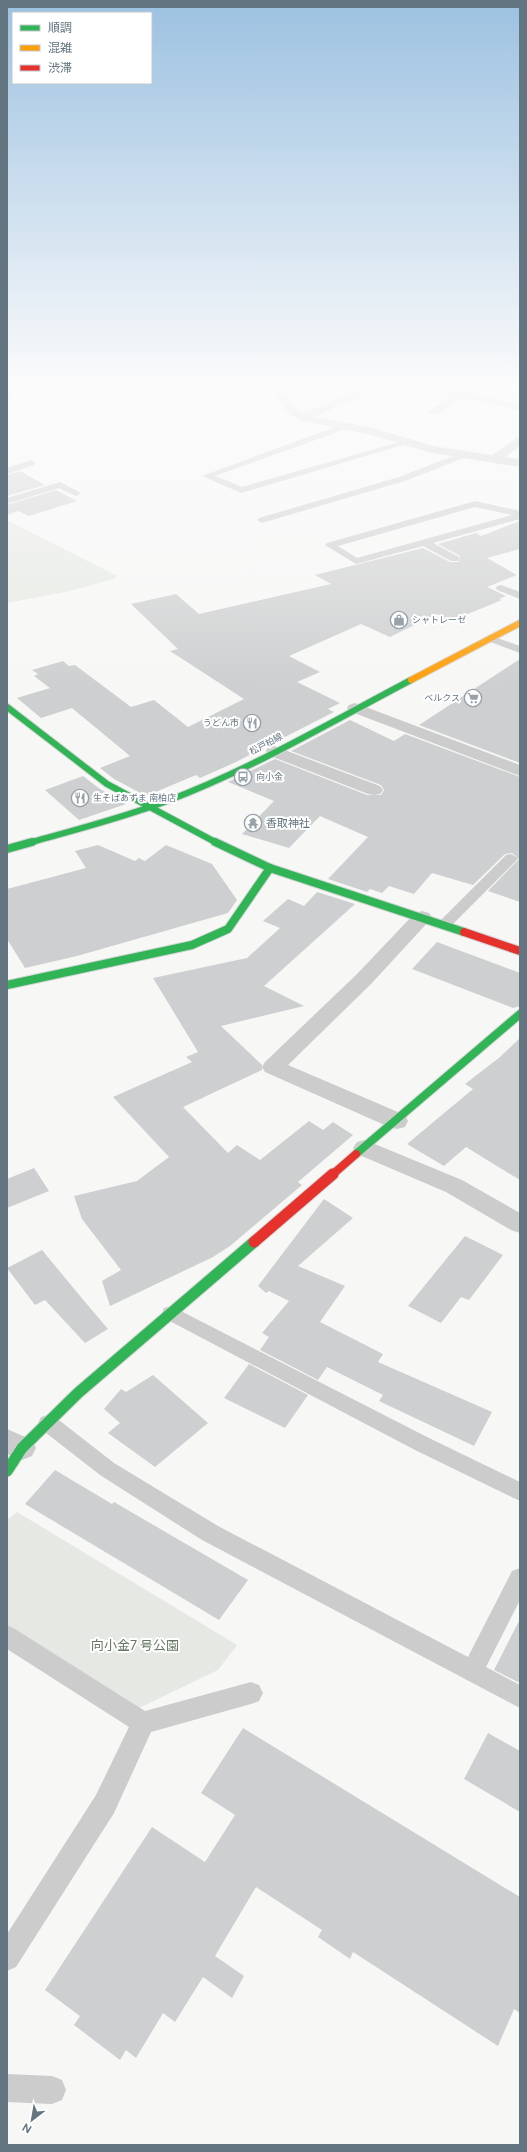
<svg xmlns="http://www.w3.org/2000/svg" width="527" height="2152" font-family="Figtree,'Noto Sans JP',sans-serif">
  <rect width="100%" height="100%" fill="#f7f7f6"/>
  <!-- green -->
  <g fill="#e6e9e3">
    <polygon points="7,520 117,576 114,579 65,592 7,603"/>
    <polygon points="17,1512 237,1645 218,1670 137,1709 7,1625 7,1520"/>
  </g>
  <!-- building -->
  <g fill="#cecfd0">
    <polygon points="20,471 45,485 7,496 7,475"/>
    <polygon points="56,490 77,501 29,516 18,511 7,515 7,505"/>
    <polygon points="520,521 520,549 487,558 517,575 487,587 506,596 499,599 502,600 451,621 437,614 390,637 361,624 289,656 320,672 297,682 340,703 328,709 334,712 236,762 200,778 196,775 146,796 114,779 100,768 130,756 72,708 41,718 17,698 50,688 34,676 38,674 32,670 63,661 69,666 75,665 131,707 154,700 188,727 244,699 170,651 178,649 131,604 176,594 199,614 331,584 315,575 423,548 450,562 459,562 460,556 438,544 476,533 481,536"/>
    <polygon points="520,659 520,763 419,725"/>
    <polygon points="350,720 394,741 405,734 520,777 520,902 488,891 519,859 512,853 505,854 473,885 432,873 414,894 389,886 382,893 370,889 367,892 328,879 368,837 320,816 289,848 242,834 274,801 228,782 275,759 367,795 381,795 384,790 381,785 291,751"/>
    <polygon points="83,776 100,789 126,804 79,820 45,790"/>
    <polygon points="98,845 135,861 139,858 145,861 166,845 212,864 237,900 228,913 77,956 25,968 7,939 7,889 86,868 75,851"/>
    <polygon points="317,892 355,904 264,986 304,1006 221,1026 262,1065 262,1070 183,1107 228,1153 237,1145 260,1160 309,1121 323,1130 333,1122 353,1135 298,1182 302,1185 230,1246 213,1257 110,1306 102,1281 121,1270 82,1219 74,1196 137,1181 169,1157 113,1097 192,1062 186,1057 198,1052 153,978 247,958 280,928 263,921 288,899 304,906"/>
    <polygon points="437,942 520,973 520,1006 513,1008 412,969"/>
    <polygon points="520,1038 520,1180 466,1147 444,1166 407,1144 473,1089 465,1084 500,1057"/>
    <polygon points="34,1168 49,1191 7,1208 7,1179"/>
    <polygon points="324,1199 353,1218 298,1266 345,1286 320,1322 383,1354 378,1362 492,1412 474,1446 379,1401 383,1395 327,1367 318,1380 260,1350 269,1337 262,1333 289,1301 269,1291 266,1293 258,1286"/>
    <polygon points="465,1236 503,1255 469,1300 461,1297 441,1323 408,1306"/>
    <polygon points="42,1250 85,1302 108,1329 85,1343 45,1300 35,1305 7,1268"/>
    <polygon points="249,1364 308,1395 285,1428 224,1398"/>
    <polygon points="153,1375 208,1423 155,1467 108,1433 120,1423 104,1409 121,1389 126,1392"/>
    <polygon points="55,1470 112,1504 114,1502 248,1580 219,1620 25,1504"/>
    <polygon points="520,1619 520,1683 494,1670"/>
    <polygon points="243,1728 520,1897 520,2013 514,2009 498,2046 353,1952 350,1959 318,1937 322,1930 256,1887 215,1956 244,1976 232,1998 203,1977 175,2022 163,2013 136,2058 126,2050 120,2060 74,2025 80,2016 45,1990 152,1827 205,1862 235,1815 201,1793"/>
    <polygon points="488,1733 520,1751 520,1812 464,1779"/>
  </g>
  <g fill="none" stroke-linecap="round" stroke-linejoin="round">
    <defs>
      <g id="fast-far2">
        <polyline points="7,707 107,784 217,843"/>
        <path d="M28,843C75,830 122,818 167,801C252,769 331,722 411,680"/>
      </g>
      <g id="fast-far1">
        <polyline points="215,842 270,868 464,932"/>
        <polyline points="7,849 32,842"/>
        <polyline points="7,985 192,945 228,929 270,868"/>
        <polyline points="356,1154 520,1014"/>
      </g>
      <polyline id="fast" points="7,1471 22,1448 78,1393 254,1242"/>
      <polyline id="slow" points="411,680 520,623"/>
      <g id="jam-far1">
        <polyline points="464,932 520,951"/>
        <polyline points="332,1175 356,1154"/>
      </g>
      <polyline id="jam" points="254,1242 333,1174"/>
    </defs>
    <!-- fast-far2 casing -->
    <use href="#fast-far2" stroke="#d3d4d5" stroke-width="8"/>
    <!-- fast-far1 casing -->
    <use href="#fast-far1" stroke="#d3d4d5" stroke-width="10"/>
    <!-- fast casing -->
    <use href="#fast" stroke="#d3d4d5" stroke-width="13"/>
    <!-- slow casing -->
    <use href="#slow" stroke="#d3d4d5" stroke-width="8"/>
    <!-- jam-far1 casing -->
    <use href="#jam-far1" stroke="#d3d4d5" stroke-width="10"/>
    <!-- jam casing -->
    <use href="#jam" stroke="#d3d4d5" stroke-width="13"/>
    <!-- lane -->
    <g fill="#cccccd" fill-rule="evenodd">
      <polygon points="346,423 349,424 349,428 215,476 242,487 406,440 413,442 241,493 202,476"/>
      <polygon points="466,451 470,454 469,456 405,481 265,522 262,523 257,520 259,518 399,477"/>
      <polygon points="31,460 35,463 34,465 7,474 7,468"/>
      <polygon points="60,482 81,493 76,496 59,488 7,504 7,498"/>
      <path d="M475,501L520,511V519L433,543L459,557V561H451L423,546L356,564L325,545L327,543ZM475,507L512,515L357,558L338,546Z"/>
      <polygon points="501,585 520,592 520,599 497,590 496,588 497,586"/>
      <polygon points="489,635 520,646 520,653 485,640 484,638"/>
      <polygon points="511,854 518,858 516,861 449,928 439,928 437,925 439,922 506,855"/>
      <polygon points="171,1306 429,1438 520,1482 520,1501 415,1450 164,1318 162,1313 164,1308"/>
      <polygon points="48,1415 55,1417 114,1463 218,1526 468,1657 512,1571 520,1568 520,1600 486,1667 520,1685 520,1708 202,1540 100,1475 41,1429 38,1423 41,1417"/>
      <polygon points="7,1625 15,1629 145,1711 251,1682 259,1685 263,1693 259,1701 251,1704 151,1732 114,1813 16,1967 7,1971 7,1934 96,1795 129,1727 7,1649"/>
      <polygon points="7,2074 52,2076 62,2080 66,2090 62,2100 52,2104 7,2102"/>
    </g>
    <!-- street -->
    <g fill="#cccccd" fill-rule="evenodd">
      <polygon points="7,385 14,385 13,398 7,401"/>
      <polygon points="269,385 280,385 297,410 304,413 368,385 383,385 315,417 373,428 433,446 492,455 520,436 520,446 505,457 520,459 520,467 432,453 371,435 299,420 289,414"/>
      <polygon points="418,385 438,385 461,391 469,388 473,389 475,391 473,393 520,405 520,411 465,398 438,414 430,414 428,412 430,410 453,396 419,387"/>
      <polygon points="355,703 520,765 520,776 349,711 347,708 349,705"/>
      <polygon points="274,746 380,786 383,790 380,794 374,795 368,794 268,755 266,751 268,747"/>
      <polygon points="422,911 429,913 432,917 429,921 371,984 288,1065 405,1115 408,1121 405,1127 397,1129 389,1127 265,1072 262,1067 265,1062 357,974 415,913"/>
      <polygon points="365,1140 462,1180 520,1213 520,1233 511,1230 446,1192 357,1154 353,1148 357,1142"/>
      <polygon points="7,1429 32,1440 36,1448 32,1456 22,1460 7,1454"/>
    </g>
    <!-- fast-far2 -->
    <use href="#fast-far2" stroke="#30b455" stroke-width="6"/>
    <!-- fast-far1 -->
    <use href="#fast-far1" stroke="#30b455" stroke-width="8"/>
    <!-- fast -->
    <use href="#fast" stroke="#30b455" stroke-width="11"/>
    <!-- slow -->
    <use href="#slow" stroke="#ff9f0a" stroke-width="6"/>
    <!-- jam-far1 -->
    <use href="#jam-far1" stroke="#e5322d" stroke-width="8"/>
    <!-- jam -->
    <use href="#jam" stroke="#e5322d" stroke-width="11"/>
  </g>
  <!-- sky -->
  <linearGradient id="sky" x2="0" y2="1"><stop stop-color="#9cc1e1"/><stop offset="0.56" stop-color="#fbfbfb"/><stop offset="1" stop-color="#fbfbfb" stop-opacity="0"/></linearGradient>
  <rect width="527" height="686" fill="url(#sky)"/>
  <!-- icons -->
  <defs>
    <symbol id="shop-ring" viewBox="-11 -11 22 22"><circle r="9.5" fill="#fff" stroke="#97a2a9" stroke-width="1.5"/><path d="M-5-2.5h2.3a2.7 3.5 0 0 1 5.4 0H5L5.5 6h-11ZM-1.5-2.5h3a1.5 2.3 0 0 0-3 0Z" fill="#97a2a9"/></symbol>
    <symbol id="supermarket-ring" viewBox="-11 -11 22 22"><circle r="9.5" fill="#fff" stroke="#97a2a9" stroke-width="1.5"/><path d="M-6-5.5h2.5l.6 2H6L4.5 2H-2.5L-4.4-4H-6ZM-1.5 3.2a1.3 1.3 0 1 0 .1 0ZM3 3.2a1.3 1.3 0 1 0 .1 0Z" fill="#97a2a9"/></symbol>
    <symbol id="restaurant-ring" viewBox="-11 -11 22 22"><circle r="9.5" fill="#fff" stroke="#97a2a9" stroke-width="1.5"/><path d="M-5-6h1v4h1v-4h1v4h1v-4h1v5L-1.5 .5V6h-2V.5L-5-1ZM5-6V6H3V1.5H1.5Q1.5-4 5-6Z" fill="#97a2a9"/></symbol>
    <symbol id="bus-ring" viewBox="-11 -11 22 22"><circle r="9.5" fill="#fff" stroke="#97a2a9" stroke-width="1.5"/><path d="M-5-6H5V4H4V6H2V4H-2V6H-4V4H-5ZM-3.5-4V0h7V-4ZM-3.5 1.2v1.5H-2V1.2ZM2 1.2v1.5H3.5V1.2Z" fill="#97a2a9"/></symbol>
    <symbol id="temple-ring" viewBox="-11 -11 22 22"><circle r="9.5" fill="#fff" stroke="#97a2a9" stroke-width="1.5"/><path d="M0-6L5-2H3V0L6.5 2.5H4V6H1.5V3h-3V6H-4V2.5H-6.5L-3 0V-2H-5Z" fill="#97a2a9"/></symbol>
  </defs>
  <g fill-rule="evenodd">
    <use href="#shop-ring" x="389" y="610" width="20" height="20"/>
    <use href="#supermarket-ring" x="463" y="688" width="20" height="20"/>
    <use href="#restaurant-ring" x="242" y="713" width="20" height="20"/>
    <use href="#bus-ring" x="233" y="767" width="20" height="20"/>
    <use href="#restaurant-ring" x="70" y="788" width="20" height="20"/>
    <use href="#temple-ring" x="243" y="813" width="20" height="20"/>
  </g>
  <g text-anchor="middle" stroke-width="4" stroke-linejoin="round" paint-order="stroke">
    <!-- far-poi labels -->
    <g font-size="9" fill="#637580" stroke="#fff" text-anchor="start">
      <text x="412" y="623">シャトレーゼ</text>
      <text x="460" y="701" text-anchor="end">ベルクス</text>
      <text x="239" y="726" text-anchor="end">うどん市</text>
      <text x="256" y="780">向小金</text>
      <text x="93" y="801">生そばあずま 南柏店</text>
    </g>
    <!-- far-street labels -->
    <g font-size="9" fill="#637580" stroke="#fff">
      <text transform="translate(266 744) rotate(-28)" y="3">松戸柏線</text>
    </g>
    <!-- poi labels -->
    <g font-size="11" fill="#637580" stroke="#fff" text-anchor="start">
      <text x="266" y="827">香取神社</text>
    </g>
    <!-- near-park labels -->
    <g font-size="13" fill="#677862" stroke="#fff">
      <text x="135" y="1650">向小金7 号公園</text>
    </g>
  </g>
  <!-- border -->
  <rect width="527" height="2152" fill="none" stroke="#637580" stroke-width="16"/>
  <!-- legend -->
  <rect x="12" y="12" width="140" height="72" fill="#ffffff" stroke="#c1c8cc"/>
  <rect x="20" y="25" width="20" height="6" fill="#30b455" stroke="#c1c8cc"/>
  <text x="48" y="32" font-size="12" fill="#637580">順調</text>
  <rect x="20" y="45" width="20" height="6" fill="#ff9f0a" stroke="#c1c8cc"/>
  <text x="48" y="52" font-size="12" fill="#637580">混雑</text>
  <rect x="20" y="65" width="20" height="6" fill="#e5322d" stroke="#c1c8cc"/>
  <text x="48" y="72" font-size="12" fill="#637580">渋滞</text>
  <!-- north arrow -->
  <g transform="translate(32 2120) rotate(211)" stroke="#ffffff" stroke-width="3" paint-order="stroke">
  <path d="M0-3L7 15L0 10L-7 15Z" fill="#637580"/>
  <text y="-6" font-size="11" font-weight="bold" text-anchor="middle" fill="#637580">N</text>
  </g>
</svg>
